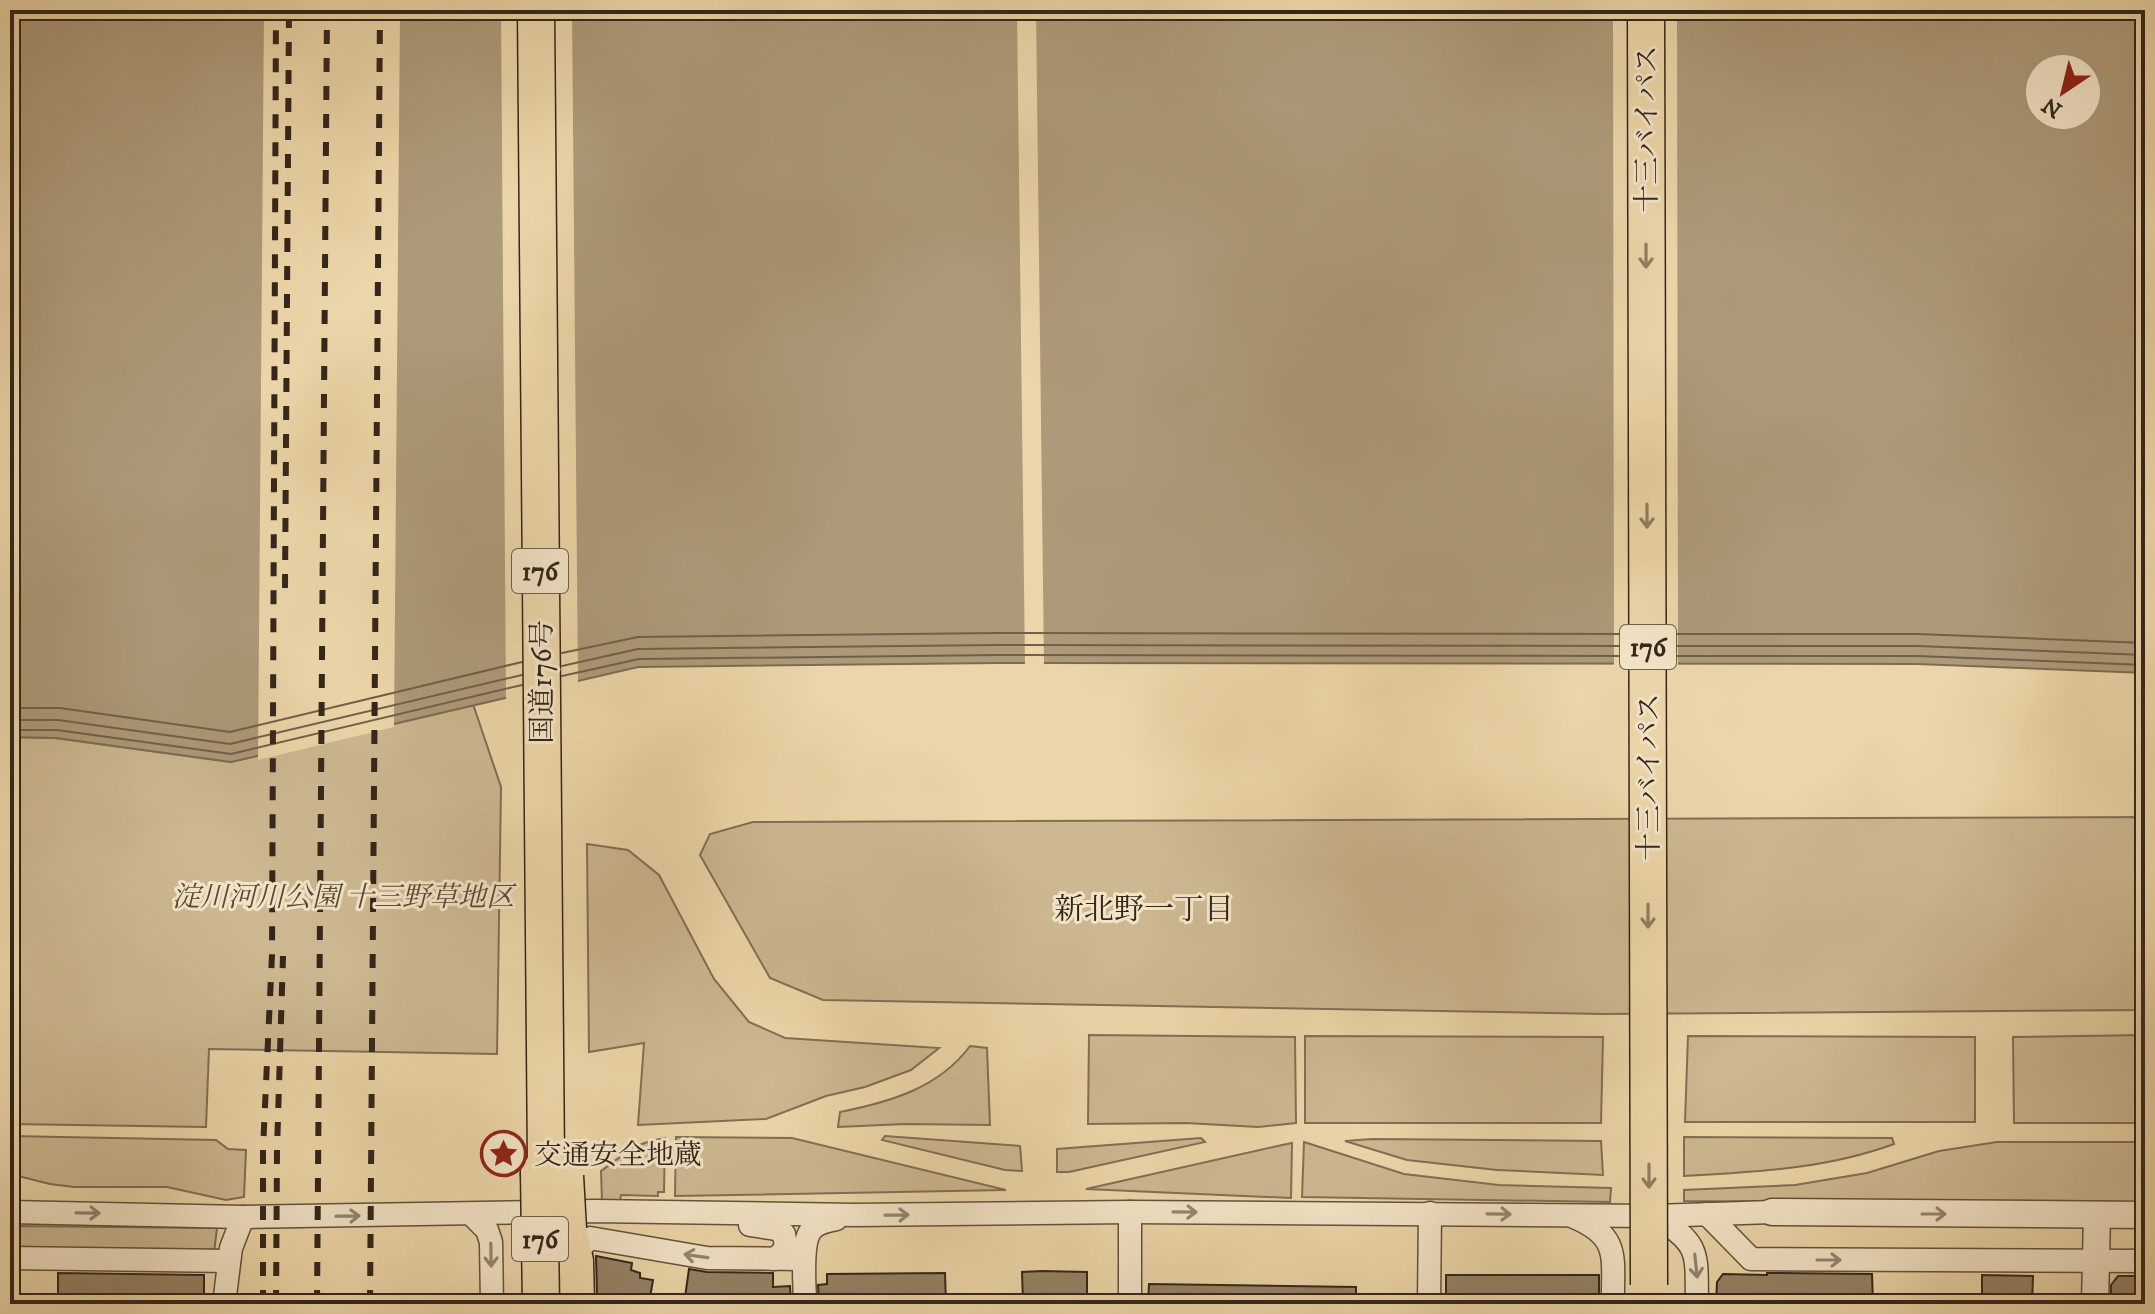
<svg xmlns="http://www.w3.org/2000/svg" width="2155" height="1314" font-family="'IM FELL DW Pica','Noto Serif JP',serif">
  <rect width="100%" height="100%" fill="#ecd6a9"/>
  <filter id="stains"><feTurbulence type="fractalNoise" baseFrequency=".0025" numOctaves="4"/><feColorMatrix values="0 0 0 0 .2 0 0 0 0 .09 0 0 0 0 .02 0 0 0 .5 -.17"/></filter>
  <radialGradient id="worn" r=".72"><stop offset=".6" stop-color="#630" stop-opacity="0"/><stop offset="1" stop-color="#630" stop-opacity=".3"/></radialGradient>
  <!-- green -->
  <g fill="#cdb891" stroke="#806f56" stroke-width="2">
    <polygon points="473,704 501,787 497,1054 209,1049 206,1127 10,1124 10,737 55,738 231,762"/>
    <polygon points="2145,817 2145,1010 1603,1014 823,1000 770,978 700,855 710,834 753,822"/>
    <polygon points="587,844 628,850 659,875 714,979 749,1022 785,1038 939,1048 911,1070 865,1087 826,1096 766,1119 638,1125 644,1043 589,1052"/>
    <polygon points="1089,1035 1295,1037 1296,1123 1258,1127 1186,1123 1088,1124"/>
    <polygon points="2145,1035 2145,1123 2014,1123 2013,1037"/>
    <polygon points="1305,1036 1603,1037 1601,1123 1305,1123"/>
    <polygon points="1688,1036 1975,1037 1975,1122 1685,1122"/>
    <path d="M970,1046L987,1048L990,1125L905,1124L838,1127L840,1112C890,1102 939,1088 970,1046Z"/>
    <polygon points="10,1136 216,1140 228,1149 246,1150 244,1197 226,1200 167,1187 74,1187 50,1184 10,1174"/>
    <polygon points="885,1136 1020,1146 1022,1171 1005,1170 882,1140"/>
    <polygon points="676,1137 792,1138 1006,1190 675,1196"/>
    <path d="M1684,1137L1892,1138L1894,1144C1826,1169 1756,1172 1684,1176Z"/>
    <path d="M665,1138L664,1192H658V1196L621,1195L620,1201H602L601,1171C628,1152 631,1144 665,1138Z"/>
    <polygon points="1201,1138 1205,1142 1069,1172 1057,1172 1057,1149"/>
    <polygon points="1372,1139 1601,1141 1603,1175 1497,1170 1407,1160 1345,1141"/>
    <polygon points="1304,1142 1404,1174 1499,1185 1611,1188 1610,1202 1302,1197"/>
    <polygon points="1997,1142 2145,1142 2145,1202 1684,1201 1684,1190 1795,1185 1867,1173 1939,1151"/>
    <polygon points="1292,1143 1291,1198 1086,1189 1282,1145"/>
    <polygon points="10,1226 217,1228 214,1253 10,1249"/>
  </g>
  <!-- water -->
  <path fill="#ad9a79" stroke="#7d6c53" stroke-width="2" fill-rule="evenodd" d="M10,10H2145V673L1917,664L998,663L638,667L231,762L56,738L10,737ZM2039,68H2087V116H2039Z"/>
  <!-- pier -->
  <g fill="#ecd6a9">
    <polygon points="264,10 400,10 394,727 258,760"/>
    <polygon points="501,10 572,10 578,685 506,701"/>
    <polygon points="1017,10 1036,10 1044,667 1025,667"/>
    <polygon points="1613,10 1677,10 1678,668 1614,668"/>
  </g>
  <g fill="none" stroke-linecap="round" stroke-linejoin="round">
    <!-- shore -->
    <g stroke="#70604a" stroke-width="2">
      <polyline points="1667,634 1918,634 2145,643"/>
      <polyline points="1667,646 1917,646 2145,655"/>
      <polyline points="562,653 638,637 998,633 1627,634"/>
      <polyline points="1668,656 1917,656 2145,665"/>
      <polyline points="562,666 638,649 998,645 1627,646"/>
      <polyline points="562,676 639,659 998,655 1628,656"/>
      <polyline points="10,708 60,708 230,732 522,662"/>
      <polyline points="10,720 58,720 230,744 522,675"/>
      <polyline points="10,730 57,730 231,754 522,685"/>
    </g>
  </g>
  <!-- building -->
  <g fill="#948265" stroke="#34261b" stroke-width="2">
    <polygon points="596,1256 632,1263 631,1270 640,1273 640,1278 653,1280 649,1304 626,1304 597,1295"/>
    <polygon points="689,1269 707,1272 773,1273 773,1287 790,1286 791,1304 684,1304"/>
    <polygon points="1042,1271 1087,1272 1087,1303 1023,1302 1022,1272"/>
    <polygon points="58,1273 204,1275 204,1304 58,1304"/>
    <polygon points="945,1273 946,1304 819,1304 818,1285 827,1284 827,1274"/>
    <polygon points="1767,1273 1872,1274 1873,1304 1716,1304 1717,1282 1723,1274 1767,1275"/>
    <rect x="1446" y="1275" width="153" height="29"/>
    <polygon points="1982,1275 2033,1276 2032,1304 1982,1304"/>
    <polygon points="2118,1276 2142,1276 2141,1304 2111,1304 2111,1285"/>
    <polygon points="1149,1284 1356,1287 1356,1304 1148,1304"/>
  </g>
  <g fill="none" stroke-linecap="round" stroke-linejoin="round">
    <defs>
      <g id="minor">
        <polyline points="10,1212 243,1217 595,1211 855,1215 1130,1212 1655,1216 1772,1212"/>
        <polyline points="1130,1212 1130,1304"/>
        <polyline points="471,1214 487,1230 491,1242 492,1304"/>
        <polyline points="1707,1214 1751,1259 2145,1261"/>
        <path d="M1655,1216C1702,1245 1696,1253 1697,1304"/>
        <path d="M1574,1217C1622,1237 1612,1259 1613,1304"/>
        <path d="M750,1225L776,1229L784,1234C787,1247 785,1252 774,1259"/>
        <polyline points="10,1258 229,1261"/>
        <polyline points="575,1261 582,1246 590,1238 707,1258 804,1259"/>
        <polyline points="224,1304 231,1248 243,1217"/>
        <path d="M805,1304C805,1286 800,1242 812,1229C818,1222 828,1221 836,1219"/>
        <polyline points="1429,1304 1430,1213"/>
      </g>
      <g id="tertiary">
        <polyline points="1772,1212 2145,1215"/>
        <polyline points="2095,1304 2097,1215"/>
      </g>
      <g id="trunk">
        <polyline points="536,10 546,1163 539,1173"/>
        <polyline points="568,1229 575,1261 576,1304"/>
      </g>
    </defs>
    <!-- minor casing -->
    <use href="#minor" stroke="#62523e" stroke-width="25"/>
    <!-- tertiary casing -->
    <use href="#tertiary" stroke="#62523e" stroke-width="29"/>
    <!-- trunk casing -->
    <use href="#trunk" stroke="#34261b" stroke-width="39"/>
    <!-- minor -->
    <use href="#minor" stroke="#f3e4c7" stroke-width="22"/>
    <!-- tertiary -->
    <use href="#tertiary" stroke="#f3e4c7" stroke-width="26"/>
    <!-- trunk -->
    <use href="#trunk" stroke="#ecd6a9" stroke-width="36"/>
    <!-- rail -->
    <g stroke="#34261b" stroke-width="6" stroke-dasharray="14 14" stroke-linecap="butt">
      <polyline points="285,588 289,10"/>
      <polyline points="263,1304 263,1149 272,955 276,10"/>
      <polyline points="276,1304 277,1150 283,956"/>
      <polyline points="317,1304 327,10"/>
      <polyline points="370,1304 380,10"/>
    </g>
    <defs>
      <g id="trunk-bridge">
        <polyline points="1646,10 1649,1285"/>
        <polyline points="539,1173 541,1304"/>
        <polyline points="565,1176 568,1229"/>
      </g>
    </defs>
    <!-- trunk-bridge casing -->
    <use href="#trunk-bridge" stroke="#34261b" stroke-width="39" stroke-linecap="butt"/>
    <!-- trunk-bridge -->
    <use href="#trunk-bridge" stroke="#ecd6a9" stroke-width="36"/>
  </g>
  <!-- one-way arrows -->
  <defs><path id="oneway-shaft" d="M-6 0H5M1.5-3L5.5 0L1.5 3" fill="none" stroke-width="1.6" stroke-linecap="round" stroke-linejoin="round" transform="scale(2)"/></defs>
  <g stroke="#907e62">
    <use href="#oneway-shaft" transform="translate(1646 256) rotate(90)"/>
    <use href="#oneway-shaft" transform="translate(1647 516) rotate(90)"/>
    <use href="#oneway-shaft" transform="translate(1648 916) rotate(90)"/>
    <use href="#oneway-shaft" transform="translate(1649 1176) rotate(90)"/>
  </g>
  <g stroke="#948571">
    <use href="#oneway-shaft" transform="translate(1185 1212) rotate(1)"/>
    <use href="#oneway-shaft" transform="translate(88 1213) rotate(1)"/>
    <use href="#oneway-shaft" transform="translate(1499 1214) rotate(1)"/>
    <use href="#oneway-shaft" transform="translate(1934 1214)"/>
    <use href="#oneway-shaft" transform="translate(897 1215) rotate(-1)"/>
    <use href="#oneway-shaft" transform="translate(348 1216) rotate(-1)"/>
    <use href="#oneway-shaft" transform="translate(491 1255) rotate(89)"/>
    <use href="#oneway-shaft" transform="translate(696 1256) rotate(-172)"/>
    <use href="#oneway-shaft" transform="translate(1829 1260)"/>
    <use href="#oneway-shaft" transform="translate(1696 1266) rotate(84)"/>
  </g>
  <!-- icons -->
  <defs>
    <symbol id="sight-ring" viewBox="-11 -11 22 22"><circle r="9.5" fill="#f3e4c7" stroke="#8f2418" stroke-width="1.5"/><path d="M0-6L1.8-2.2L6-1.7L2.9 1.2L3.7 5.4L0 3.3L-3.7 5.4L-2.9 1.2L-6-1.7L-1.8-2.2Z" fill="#8f2418"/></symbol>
  </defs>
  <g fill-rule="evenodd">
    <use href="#sight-ring" x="478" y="1128" width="51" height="51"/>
  </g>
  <g text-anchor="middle" stroke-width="6" stroke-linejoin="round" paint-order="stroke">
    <!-- shield labels -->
    <g fill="#f3e4c7" stroke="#6d5f4f" stroke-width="2">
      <rect x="512" y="549" width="56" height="44" rx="6"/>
      <rect x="1620" y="625" width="56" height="44" rx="6"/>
      <rect x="512" y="1217" width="56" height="44" rx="6"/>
    </g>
    <g font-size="26" font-weight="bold" fill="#34261b">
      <text x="540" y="580">176</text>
      <text x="1648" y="656">176</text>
      <text x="540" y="1248">176</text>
    </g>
    <!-- street labels -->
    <g font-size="28" fill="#34261b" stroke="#f3e4c7">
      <text transform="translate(1646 129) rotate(-90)" y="10">十三バイパス</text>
      <text transform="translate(541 682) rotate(-90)" y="10">国道176号</text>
      <text transform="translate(1648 777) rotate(-90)" y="10">十三バイパス</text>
    </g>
    <!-- park labels -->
    <g font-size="28" font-style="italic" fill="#5a4a38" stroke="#f3e4c7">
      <text x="343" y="906">淀川河川公園 十三野草地区</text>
    </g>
    <!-- poi labels -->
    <g font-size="28" fill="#34261b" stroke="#f3e4c7" text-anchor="start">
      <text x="534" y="1164">交通安全地蔵</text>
    </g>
    <!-- neighbourhood labels -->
    <g font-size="30" fill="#34261b" stroke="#f3e4c7">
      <text x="1144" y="919">新北野一丁目</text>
    </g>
  </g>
  <!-- margin -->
  <rect width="2155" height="1314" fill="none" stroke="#ecd6a9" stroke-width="40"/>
  <rect x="12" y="12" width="2131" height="1290" fill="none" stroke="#34261b" stroke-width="4"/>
  <rect x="20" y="20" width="2115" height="1274" fill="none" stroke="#34261b" stroke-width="2"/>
  <!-- north arrow -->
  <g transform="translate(2063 92) rotate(215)"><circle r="38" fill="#f3e4c7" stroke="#a79882" stroke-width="2"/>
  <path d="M0-6L14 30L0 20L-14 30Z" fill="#8f2418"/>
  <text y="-12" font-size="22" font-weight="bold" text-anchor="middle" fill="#34261b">N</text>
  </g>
  <rect width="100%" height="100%" filter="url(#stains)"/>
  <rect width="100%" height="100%" fill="url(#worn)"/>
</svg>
